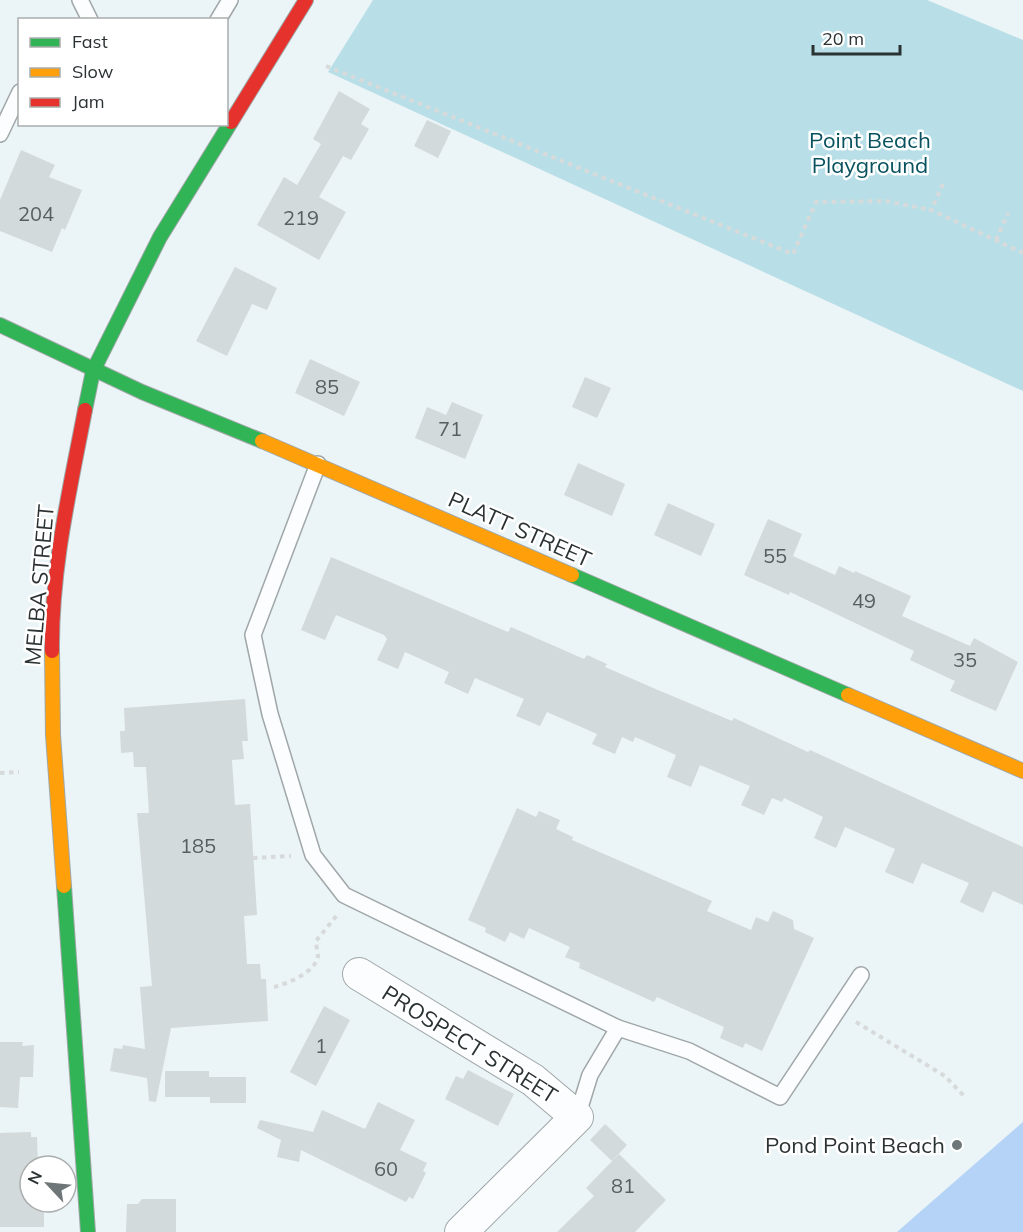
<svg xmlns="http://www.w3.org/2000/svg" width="1023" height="1232" font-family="Mulish,sans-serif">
  <rect width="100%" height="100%" fill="#ebf4f6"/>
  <!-- green -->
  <polygon fill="#b8dfe7" points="373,0 927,0 1023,40 1023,391 328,72"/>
  <!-- water -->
  <polygon fill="#b4d3f6" points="1023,1122 1023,1232 897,1232"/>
  <!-- building -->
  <g fill="#d3dadc">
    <polygon points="339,91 370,109 361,124 369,129 351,160 343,156 319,197 346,212 319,260 257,225 284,177 297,185 321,144 313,139"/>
    <polygon points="427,120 451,131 438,158 414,146"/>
    <polygon points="21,150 55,165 49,177 82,190 65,230 62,228 52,252 0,231 0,200"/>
    <polygon points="235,267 277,288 267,310 252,304 227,356 196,341"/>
    <polygon points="310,359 360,382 344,416 295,393"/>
    <polygon points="585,377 611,388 597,418 572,407"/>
    <polygon points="452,402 483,415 465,459 415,438 427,407 446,415"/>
    <polygon points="578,463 625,484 612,516 564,495"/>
    <polygon points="668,503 715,524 701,556 654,535"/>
    <polygon points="768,519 802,534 793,556 835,575 839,566 854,573 855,571 911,596 902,616 970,646 974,638 1018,662 996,711 950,691 955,681 910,660 914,651 790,592 789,595 744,575"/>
    <polygon points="331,557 508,632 511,627 584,659 587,655 607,664 605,667 658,690 732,721 734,718 808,752 810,750 1023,847 1023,905 993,891 983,913 960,902 969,883 922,863 913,884 885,872 895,849 845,827 836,848 814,838 823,817 784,798 782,802 772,798 764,815 741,805 750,786 700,765 691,787 667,777 676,755 635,737 633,742 622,737 615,754 592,744 597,734 547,712 540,726 516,716 524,699 475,678 468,694 444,683 449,672 405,652 398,669 377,660 387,639 384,635 336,615 325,640 301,630"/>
    <polygon points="245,699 248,741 242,741 244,759 232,760 235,805 250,804 257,915 244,916 247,964 260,964 261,979 266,979 268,1021 171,1028 156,1102 149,1101 147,1078 110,1071 114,1048 122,1049 123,1045 145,1049 140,987 152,986 137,813 149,813 146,767 134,767 133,752 121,753 120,731 125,731 124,708"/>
    <polygon points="517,808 536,817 539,811 560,820 556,829 573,837 572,840 712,901 707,911 751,930 756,917 768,922 773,911 793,920 794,929 814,938 762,1051 745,1043 743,1048 720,1038 724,1027 670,1003 657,997 654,1002 579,968 580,963 565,957 570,947 529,928 524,939 510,932 505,942 485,932 486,928 468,920"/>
    <polygon points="324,1006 350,1020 316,1086 290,1072"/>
    <polygon points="0,1042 23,1042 22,1046 34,1045 33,1077 20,1077 18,1108 0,1107"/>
    <polygon points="468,1070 514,1094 498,1126 445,1099 456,1076 463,1079"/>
    <polygon points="165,1071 209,1071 209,1077 246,1077 246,1103 210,1103 210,1097 165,1097"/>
    <polygon points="378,1102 415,1120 400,1150 427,1163 423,1171 426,1173 413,1199 409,1197 406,1202 301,1150 299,1162 277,1157 281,1140 257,1128 260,1120 313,1132 322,1110 365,1129"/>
    <polygon points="605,1124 627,1145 612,1161 590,1140"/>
    <polygon points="31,1132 31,1137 37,1137 38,1166 30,1166 30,1202 44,1202 44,1227 0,1227 0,1133"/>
    <polygon points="619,1154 666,1200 635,1232 557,1232 594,1196 586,1188"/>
    <polygon points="142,1199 176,1199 176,1232 126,1232 127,1204 138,1204"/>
  </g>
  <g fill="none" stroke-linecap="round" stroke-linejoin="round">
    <defs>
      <g id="lane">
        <polyline points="80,0 90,20"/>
        <polyline points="218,20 230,0"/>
        <polyline points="0,134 20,92"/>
        <polyline points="318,464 253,635 270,714 313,855 344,895 618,1028 689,1051 780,1097 861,975"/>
        <polyline points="577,1117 590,1075 618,1028"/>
      </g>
      <polyline id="street" points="359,974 533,1080 577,1117 461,1232"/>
      <g id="fast">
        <polyline points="0,325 142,392 262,441"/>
        <polyline points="85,410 93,371 160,237 231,122"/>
        <polyline points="572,575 848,695"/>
        <polyline points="64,886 88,1232"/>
      </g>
      <g id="slow">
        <polyline points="262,441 572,575"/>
        <polyline points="52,651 53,735 64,886"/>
        <polyline points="848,695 1023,771"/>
      </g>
      <g id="jam">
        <polyline points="231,122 306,0"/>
        <path d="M52,651C51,569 70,489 85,410"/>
      </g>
    </defs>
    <!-- lane casing -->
    <use href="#lane" stroke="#a0a7a8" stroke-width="18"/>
    <!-- street casing -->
    <use href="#street" stroke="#a0a7a8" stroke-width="34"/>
    <!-- fast casing -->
    <use href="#fast" stroke="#a0a7a8" stroke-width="16"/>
    <!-- slow casing -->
    <use href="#slow" stroke="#a0a7a8" stroke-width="16"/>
    <!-- jam casing -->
    <use href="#jam" stroke="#a0a7a8" stroke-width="16"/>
    <!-- path -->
    <g stroke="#d7dada" stroke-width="4" stroke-dasharray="4.5 4.5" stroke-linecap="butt">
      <polyline points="326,66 793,254 816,202 886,201 931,210"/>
      <polyline points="943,184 931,210 1023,253"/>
      <polyline points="996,240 1008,213"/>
      <polyline points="0,773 19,772"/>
      <polyline points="253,858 291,856"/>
      <path d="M274,987C287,984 316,972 318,956C318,952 316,946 316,941L337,915"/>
      <polyline points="856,1022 945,1076 966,1098"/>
    </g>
    <!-- lane -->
    <use href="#lane" stroke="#fcfdfe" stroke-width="15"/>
    <!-- street -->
    <use href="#street" stroke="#fcfdfe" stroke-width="32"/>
    <!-- fast -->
    <use href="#fast" stroke="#30b455" stroke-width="14"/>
    <!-- slow -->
    <use href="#slow" stroke="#ff9f0a" stroke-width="14"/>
    <!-- jam -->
    <use href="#jam" stroke="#e5322d" stroke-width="14"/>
  </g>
  <!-- markers -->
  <circle fill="#6e7677" stroke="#fff" stroke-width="2" cx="957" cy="1145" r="6"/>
  <g text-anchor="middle" stroke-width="5" stroke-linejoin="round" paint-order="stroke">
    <!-- number labels -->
    <g font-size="20" fill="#575e5f">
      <text x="36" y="221">204</text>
      <text x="301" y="225">219</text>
      <text x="327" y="394">85</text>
      <text x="450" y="436">71</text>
      <text x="775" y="563">55</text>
      <text x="864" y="608">49</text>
      <text x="965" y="667">35</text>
      <text x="198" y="853">185</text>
      <text x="321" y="1053">1</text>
      <text x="386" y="1176">60</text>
      <text x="623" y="1193">81</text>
    </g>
    <!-- park labels -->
    <g font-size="22" fill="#07525e" stroke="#fff">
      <text x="870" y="148">Point Beach<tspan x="870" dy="25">Playground</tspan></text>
    </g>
    <!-- street labels -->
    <g font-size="22" fill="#2b3233" stroke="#fff">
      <text transform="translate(520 529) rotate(24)" y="8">PLATT STREET</text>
      <text transform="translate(39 585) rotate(-85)" y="8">MELBA STREET</text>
      <text transform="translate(470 1044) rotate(32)" y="8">PROSPECT STREET</text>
    </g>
    <!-- poi labels -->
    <g font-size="22" fill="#2b3233" stroke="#fff" text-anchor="end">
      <text x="945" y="1153">Pond Point Beach</text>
    </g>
  </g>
  <!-- legend -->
  <rect x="18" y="18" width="210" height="108" fill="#ffffff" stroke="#aaadad" stroke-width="1.5"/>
  <rect x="30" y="38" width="30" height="9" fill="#30b455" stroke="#aaadad" stroke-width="1.5"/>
  <text x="72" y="48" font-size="18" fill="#2b3233">Fast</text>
  <rect x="30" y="68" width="30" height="9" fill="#ff9f0a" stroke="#aaadad" stroke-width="1.5"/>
  <text x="72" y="78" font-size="18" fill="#2b3233">Slow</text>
  <rect x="30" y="98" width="30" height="9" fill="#e5322d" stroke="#aaadad" stroke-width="1.5"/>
  <text x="72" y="108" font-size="18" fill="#2b3233">Jam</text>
  <!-- north arrow -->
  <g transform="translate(48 1184) rotate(296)"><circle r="28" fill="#ffffff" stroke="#aaadad" stroke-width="1.5"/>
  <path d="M0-4.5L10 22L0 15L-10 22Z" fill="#6e7677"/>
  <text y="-9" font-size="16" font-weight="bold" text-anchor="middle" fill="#2b3233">N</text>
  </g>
  <!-- scale -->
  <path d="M813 45v9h87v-9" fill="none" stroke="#2b3233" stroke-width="3"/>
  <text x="822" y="45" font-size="18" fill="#2b3233" stroke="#ffffff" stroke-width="4.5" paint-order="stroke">20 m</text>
</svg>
